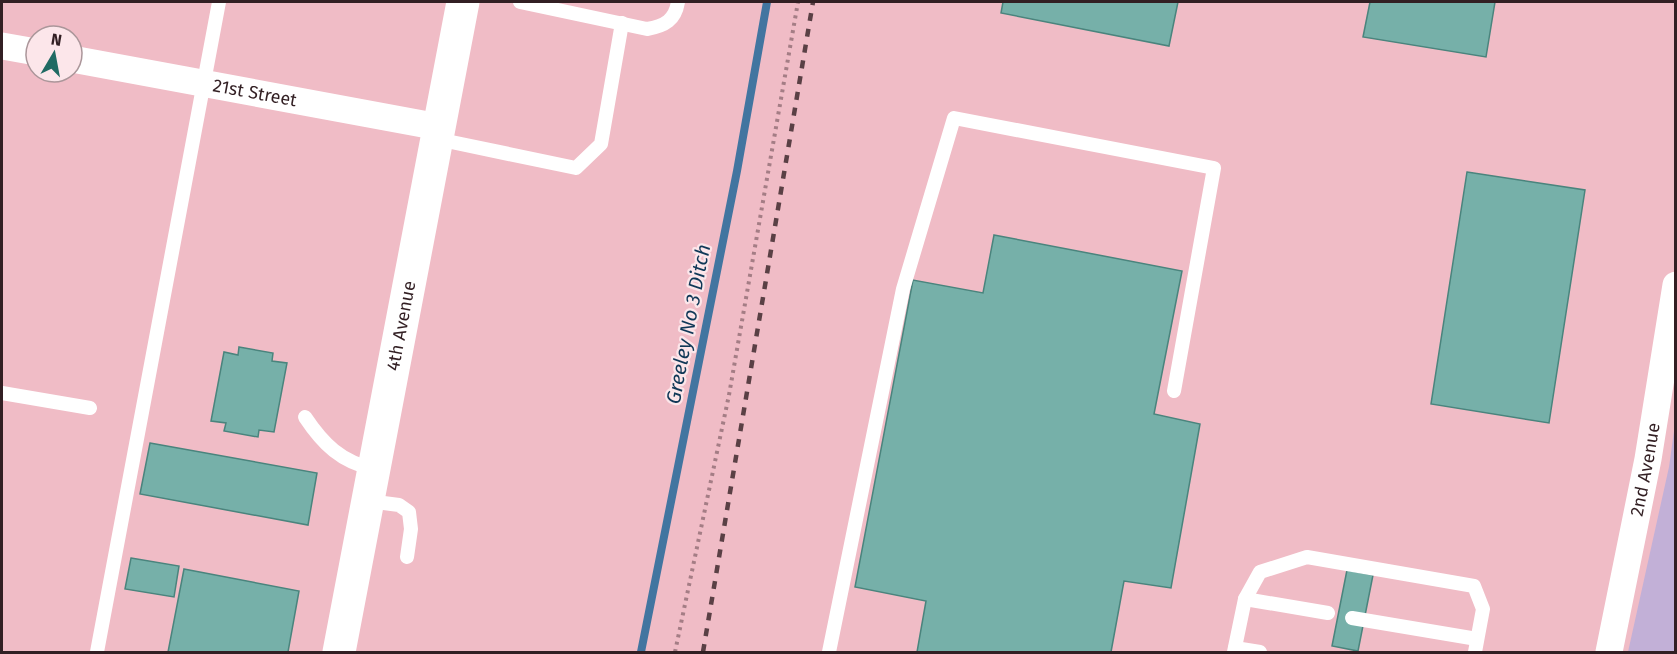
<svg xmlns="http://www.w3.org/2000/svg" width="1677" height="654" font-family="'Fira Sans',sans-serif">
  <rect width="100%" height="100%" fill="#f0bcc6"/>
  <!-- green -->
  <polygon fill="#c2b0d7" points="1675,424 1675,652 1628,652 1669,467"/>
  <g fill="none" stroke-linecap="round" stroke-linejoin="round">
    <!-- stream -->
    <polyline stroke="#4275a0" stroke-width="8" points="641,652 737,171 767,2"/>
  </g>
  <!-- building -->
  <g fill="#76b0a9" stroke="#4a847d" stroke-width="1.5">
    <polygon points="1003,2 1178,2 1169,46 1001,13"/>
    <polygon points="1370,2 1495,2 1486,57 1363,37"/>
    <polygon points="1467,172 1585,190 1549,423 1431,404"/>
    <polygon points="994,235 1182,271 1154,414 1200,424 1171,588 1124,581 1111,652 917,652 926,601 855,587 913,280 983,293"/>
    <polygon points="239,347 273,353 272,361 287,363 274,432 259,430 258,437 224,431 226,423 211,421 224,352 238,355"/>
    <polygon points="150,443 317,473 308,525 140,494"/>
    <polygon points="131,558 179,566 174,597 125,589"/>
    <polygon points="184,569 299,591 288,652 168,652"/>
    <polygon points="1347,570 1373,575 1358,651 1332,646"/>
  </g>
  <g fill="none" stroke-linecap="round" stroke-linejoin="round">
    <!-- path -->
    <polyline stroke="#a47d85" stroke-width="4" stroke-dasharray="3 4.5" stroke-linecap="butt" points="675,652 729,395 798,2"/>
    <!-- service -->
    <g stroke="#fff" stroke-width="14">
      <path d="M520,2L647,29C665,26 675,20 678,2"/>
      <polyline points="437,139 576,168 601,144 622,23"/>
      <polyline points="2,393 90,408"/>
      <path d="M305,417C323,444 341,462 374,469"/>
      <polyline points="368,501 399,505 409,512 411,529 407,557"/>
      <polyline points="1245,599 1328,613"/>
      <polyline points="1352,618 1477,639"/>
      <polyline points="1235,648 1260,652"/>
      <polyline points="97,652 219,2"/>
      <polyline points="829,652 903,289 954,118 1214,168 1174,391"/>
      <polyline points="1234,652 1245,599 1260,572 1307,557 1474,586 1483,609 1475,652"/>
    </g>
    <!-- minor -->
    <g stroke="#fff" stroke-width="27">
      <polyline points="2,46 36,52"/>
      <path id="s1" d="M72,59L439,127"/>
      <path id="s2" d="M1609,652L1648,459L1676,285"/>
    </g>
    <!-- tertiary -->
    <path stroke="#fff" stroke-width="33" id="s3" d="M339,652L463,2"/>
    <!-- rail -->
    <polyline stroke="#5a4045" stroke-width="4.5" stroke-dasharray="8 8" stroke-linecap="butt" points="703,652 813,2"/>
  </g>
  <g text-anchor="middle" stroke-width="4.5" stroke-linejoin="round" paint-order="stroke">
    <!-- street labels -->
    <g font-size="18" fill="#321f23" stroke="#fce6ea">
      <text dy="6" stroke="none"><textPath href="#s1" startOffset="186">21st Street</textPath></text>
      <text dy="6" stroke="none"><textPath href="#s3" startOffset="332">4th Avenue</textPath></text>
      <text dy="6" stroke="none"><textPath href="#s2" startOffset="186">2nd Avenue</textPath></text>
    </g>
    <!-- water labels -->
    <g font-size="20" font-style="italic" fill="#103857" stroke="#fce6ea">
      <text transform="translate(688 324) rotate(-79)" y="7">Greeley No 3 Ditch</text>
    </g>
  </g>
  <!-- border -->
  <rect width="1677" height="654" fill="none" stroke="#321f23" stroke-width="6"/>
  <!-- north arrow -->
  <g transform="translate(54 54) rotate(10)"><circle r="28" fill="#fce6ea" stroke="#ab969a" stroke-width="1.5"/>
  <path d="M0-4.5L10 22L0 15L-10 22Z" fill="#206a63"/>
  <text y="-9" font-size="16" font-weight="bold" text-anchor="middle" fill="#321f23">N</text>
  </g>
</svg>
